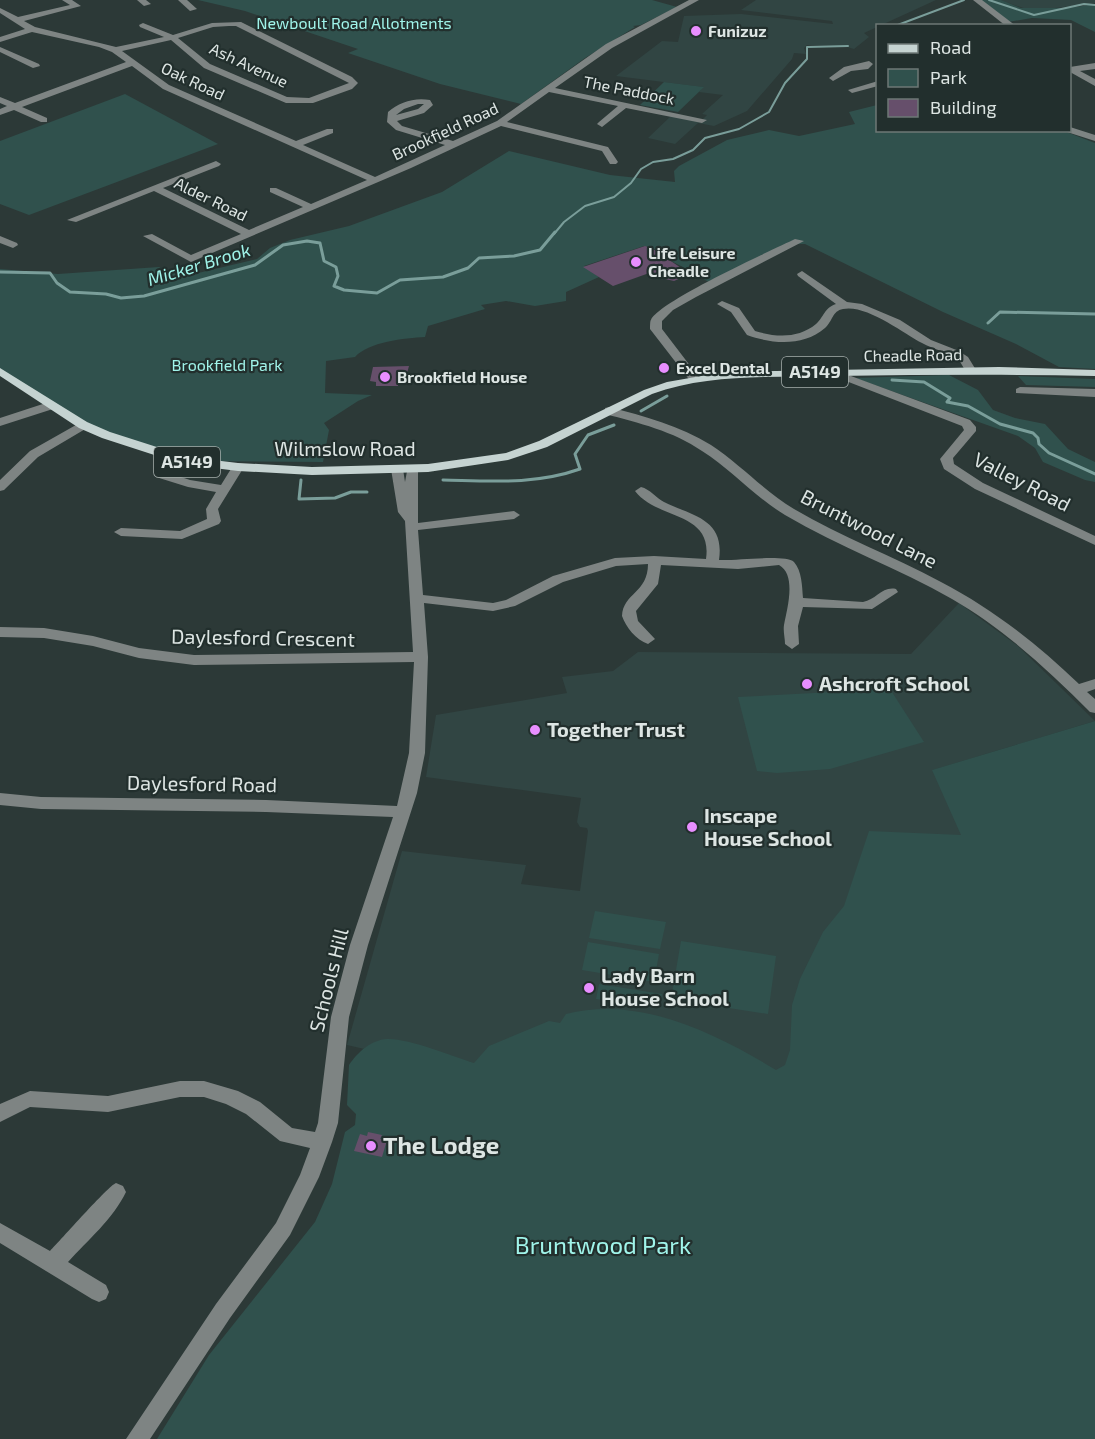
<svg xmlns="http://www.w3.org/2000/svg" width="1095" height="1439" font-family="'Exo 2',sans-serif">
  <rect width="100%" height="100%" fill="#2c3937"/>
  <!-- built -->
  <g fill="#314543">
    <polygon points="756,0 936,0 864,33 869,37 854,49 844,46 807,45 804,48 806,54 794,53 792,59 747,111 714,126 698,123 675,144 648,138 671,116 700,122 707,115 702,114 723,95 699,92 703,87 616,76 662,41 678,42 684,16 741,14 833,24 832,21 741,10"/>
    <polygon points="1000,0 1095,0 1095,3 1032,11"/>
    <polygon points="959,603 1018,646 1095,721 933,770 962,835 837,925 770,1119 500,1080 347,1045 402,851 526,865 521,884 580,891 588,831 587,828 580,827 577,822 581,798 426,777 436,715 567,693 562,677 613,671 638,652 911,654"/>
  </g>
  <!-- green -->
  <g fill="#30514d">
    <polygon points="198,0 652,0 677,7 641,25 633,26 635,27 585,58 521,104 440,84 348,53 358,49 355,48 245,11"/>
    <polygon points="977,0 1001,0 1021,8 1069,8 1095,4 1095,32 1071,20 1032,18 1008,22"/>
    <polygon points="664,82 704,87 678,112 640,105"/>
    <polygon points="125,94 218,144 29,215 0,204 0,141"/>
    <path d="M877,105L878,130L1064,131L1095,143V369L1059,367L1016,344L943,312L805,244H794L713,284L681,268L683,267L661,256L664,255L654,249L651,250L644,246L584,266L599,277L566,292V301L535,306L506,301L481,305L485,309L428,326L425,337C405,338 368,342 355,357L326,361L325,393L372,395L358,401L324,423L329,430L323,462L186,461L83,425L0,371V269L58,274L159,267L168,273L194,274L257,259L270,248L290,240L349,226L442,192L509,151L610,175L675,182L674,171L679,166L727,140L769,130L799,136L855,124L849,112Z"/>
    <polygon points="949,375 978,390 993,410 1015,418 1045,424 1068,449 1095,462 1095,482 1085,480 1043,462 1035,448 1018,436 855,378"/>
    <polygon points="1018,376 1095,379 1095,387 1026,385"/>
    <polygon points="890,689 924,742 830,769 777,773 757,771 738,697"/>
    <path d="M1095,721V1439H157L209,1355L315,1222L332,1184L345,1132L355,1125L356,1114L347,1105L349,1065C358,1052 371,1040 387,1039C408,1038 452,1056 474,1063L489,1046L549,1021L560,1023L566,1014C639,995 715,1033 776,1070L785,1065L790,1050L792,1005L800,979L823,932L844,906L869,831L961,835L932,770Z"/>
    <polygon points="595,911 666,922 660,949 589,938"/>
    <polygon points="681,941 776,956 768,1014 671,999"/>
    <polygon points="588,942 659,954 654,982 582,970"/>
    <polygon points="599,984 662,994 659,1008 596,999"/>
  </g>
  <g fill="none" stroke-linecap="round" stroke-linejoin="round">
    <!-- stream-far1 -->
    <g stroke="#7a9e9a" stroke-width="2">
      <polyline points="989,0 1034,15 1084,4 1095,5"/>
      <polyline points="895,26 964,0"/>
      <polyline points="554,234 564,222 585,206 614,197 631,183 641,169 653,162 673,159 693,150 705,138 739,129 769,112 785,83 807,59 807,47 848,46"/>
    </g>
    <!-- stream -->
    <g stroke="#7a9e9a" stroke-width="3">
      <polyline points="0,272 50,273 57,283 70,292 106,294 121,298 144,296 255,265 283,245 307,241 320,243 324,261 336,267 338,276 334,286 344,290 377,293 400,280 443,277 468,268 479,258 514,256 540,250 555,232"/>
      <polyline points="988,323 1000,312 1095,314"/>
      <polyline points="892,380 924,382 950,398 947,402 968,406 1000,424 1033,433 1038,438 1039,444 1049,453 1095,474"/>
      <polyline points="641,411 667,396"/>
      <polyline points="301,480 299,499 335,498 351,492 367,492"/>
      <path d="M443,480C490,481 535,485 580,469L575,454L588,435L614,425"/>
    </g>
  </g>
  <!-- building -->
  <g fill="#664f6b">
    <polygon points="645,246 653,249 690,274 674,281 665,279 652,272 613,286 583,267"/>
    <polygon points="409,366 406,377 399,377 398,386 376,386 376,382 370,381 373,367"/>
    <polygon points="368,1132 382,1135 380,1139 387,1140 382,1157 354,1151 360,1134 367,1136"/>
  </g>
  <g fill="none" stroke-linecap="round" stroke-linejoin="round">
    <!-- minor -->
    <g fill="#7e8483" fill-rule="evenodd">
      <path d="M62,0H72L81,6L24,21L35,27L116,47L164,37L140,27L139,25L143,23L173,35L212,23L241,22L352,77L358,83L352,89L313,103H286L204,68L171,40L122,51L169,85L296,141L327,129H333V133L303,145L375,177L445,145L396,130L387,122L388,112C399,102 415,97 430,100L433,105L424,113L397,121L402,126L453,141L497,121L606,44L689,0H699L612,48L555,88L707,120L702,123L626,108L602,127L597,124L599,122L618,106L549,92L507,122L608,147L618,162L616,164H610L602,151L501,126L411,168L191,262L143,236L152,234L191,255L241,234L154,191L76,222L67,220L216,161L221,164L219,166L163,188L249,230L303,207L270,192V188H276L311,204L367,180L163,89L132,66L22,107L47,118V122H41L14,110L0,115V109L7,106L0,103V97L15,103L126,62L112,52L99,47L32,32L0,42V37L25,29L0,13V8L18,17L70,5ZM229,26H236L349,83L309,98L287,97L210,64L178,38L213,27ZM418,104H424L418,109L396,115L404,109Z"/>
      <polygon points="137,0 146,0 151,4 144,6"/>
      <polygon points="178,0 187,0 197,9 190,11"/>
      <polygon points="973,0 982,0 1016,26 1006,26"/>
      <polygon points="0,47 39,64 40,66 33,68 0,52"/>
      <polygon points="869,61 873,64 868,69 851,71 833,81 829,78 844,67"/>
      <polygon points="1095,63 1095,69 1080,71 1095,79 1095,86 1070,72 1070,67"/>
      <polygon points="878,81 878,86 852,93 848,90"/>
      <polygon points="1070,127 1095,135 1095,141 1067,132"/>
      <polygon points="0,236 17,243 18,245 13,248 0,243"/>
      <path d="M795,239L804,241L696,297L673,310L662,321V329L701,380L699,382H691L650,329C650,328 650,320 651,320C658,302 772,250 795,239Z"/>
      <path d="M802,271L847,302L862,304L900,320L931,340L959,351L968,357L976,370L970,373L966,372C964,369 962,364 959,361C950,351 933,350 922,343C903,333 866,304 843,309C832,311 833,321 825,328C803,347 772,344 747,335L731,312L717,304L722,301L739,308L755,331C775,337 798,339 816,324C824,317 824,308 836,304L798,276L797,274Z"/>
      <polygon points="832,369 970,420 976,427 976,431 953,458 954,464 983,483 1095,536 1095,545 975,489 944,469 940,459 964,430 962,426 828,374 828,370"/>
      <polygon points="1020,387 1095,389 1095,397 1016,393 1016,389"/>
      <polygon points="52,401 58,405 56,408 0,426 0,418"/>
      <path d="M609,407C644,416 680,426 711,445C740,464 764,491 794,509C841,537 893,556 941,582C993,609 1037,644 1079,684L1095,679V689L1087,692L1095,699V713L1090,712C1048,670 1004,629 952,599C898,568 839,547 785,515C755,497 732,470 702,451C673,431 639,423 605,414V408Z"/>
      <polygon points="83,421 87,422 87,428 38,457 4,490 0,491 0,480 30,451"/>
      <polygon points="238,463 244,467 218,509 221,521 219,524 182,539 121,536 114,532 121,528 180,531 207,519 206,509 216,492 188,487 156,477 154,474 160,470 190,480 221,485 234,464"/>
      <path d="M397,465L403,469L405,482L408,466H416L418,469V523L514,511L520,515L514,519L418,530L423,595L493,603L506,600L553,576L615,558L654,556L706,559C713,511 657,520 635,491L641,487C650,489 656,498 664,502C693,516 725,519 719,560C735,561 785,554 794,562C802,571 802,586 803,598L863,602C876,600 882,586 896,589L898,592L872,609L803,607L798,626L799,644L792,649L785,644C785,638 783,631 784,625C787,609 797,575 779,565L738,569L661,565L658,584L636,611L638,621L655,639L648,644C636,640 626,627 622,616C623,593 648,593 648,564L616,566L563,582L515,606L493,611L424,603L428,657L425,753L417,793L368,945L349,1017L338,1123L332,1142L319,1177L290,1235L230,1318L150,1439H126L216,1304L276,1223L300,1175L310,1148L280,1141L246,1114L226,1104L204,1097H180L108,1112L30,1107L0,1122V1104L30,1091L108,1096L180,1081H204L238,1091L260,1102L292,1128L315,1132L318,1123L331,1017L350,945L393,817L266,812L41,809L0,805V793L41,797L266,800L397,806L409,753L414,662L194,665L139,658L93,646L44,638L0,637V627L44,628L93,636L139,648L194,655L413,652L405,521L398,512L391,469Z"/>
      <path d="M116,1183L123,1186L126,1192C113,1219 88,1240 68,1262L106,1285L109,1292L106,1299L99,1302L92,1299L0,1243V1223L50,1251C61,1240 108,1186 116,1183Z"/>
    </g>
    <!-- major -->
    <path fill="#c5d3d1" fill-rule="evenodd" d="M999,367L1095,370V376C1008,374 921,375 834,376C773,378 710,373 652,394L547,447L508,460L428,472L312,475L238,471L182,464L102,438L79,428L0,376V368L87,422L110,432L188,457L238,463L312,467L428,464L506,453L539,441L644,390L667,382L724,372Z"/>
  </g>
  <!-- markers -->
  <g fill="#e88eff" stroke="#222f2d" stroke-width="2">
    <circle cx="696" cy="31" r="6"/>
    <circle cx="636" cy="262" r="6"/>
    <circle cx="664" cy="368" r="6"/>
    <circle cx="385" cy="377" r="6"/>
    <circle cx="807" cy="684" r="6"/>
    <circle cx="535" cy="730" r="6"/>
    <circle cx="692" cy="827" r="6"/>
    <circle cx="589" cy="988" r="6"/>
    <circle cx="371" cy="1146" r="6"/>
  </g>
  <g text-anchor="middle" stroke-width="4.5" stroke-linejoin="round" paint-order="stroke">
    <!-- far-park labels -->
    <g font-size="16" fill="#a0f4ea" stroke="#222f2d">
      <text x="354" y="29">Newboult Road Allotments</text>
      <text x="227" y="371">Brookfield Park</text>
    </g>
    <!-- far-poi labels -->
    <g font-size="16" font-weight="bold" fill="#dde5e3" stroke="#222f2d" text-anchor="start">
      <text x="708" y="37">Funizuz</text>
      <text x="648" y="259">Life Leisure<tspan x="648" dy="18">Cheadle</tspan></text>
      <text x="676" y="374">Excel Dental</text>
      <text x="397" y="383">Brookfield House</text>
    </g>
    <!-- far-street labels -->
    <g font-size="16" fill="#dde5e3" stroke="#222f2d">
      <text transform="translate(249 65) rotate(25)" y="6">Ash Avenue</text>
      <text transform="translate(193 81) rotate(25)" y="6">Oak Road</text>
      <text transform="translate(629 90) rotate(11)" y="6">The Paddock</text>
      <text transform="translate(445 131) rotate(-25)" y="6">Brookfield Road</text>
      <text transform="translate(211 199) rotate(26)" y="6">Alder Road</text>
      <text transform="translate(913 355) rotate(-1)" y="6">Cheadle Road</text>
    </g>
    <!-- far-water labels -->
    <g font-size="18" font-style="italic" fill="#9ff3e9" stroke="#222f2d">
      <text transform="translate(199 265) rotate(-17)" y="6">Micker Brook</text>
    </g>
    <!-- shield labels -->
    <g fill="#222f2d" stroke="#a5aeac" stroke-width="1.5">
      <rect x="782" y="357" width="66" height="30" rx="4.5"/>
      <rect x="154" y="447" width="66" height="30" rx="4.5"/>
    </g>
    <g font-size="18" font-weight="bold" fill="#dde5e3">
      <text x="815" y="378">A5149</text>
      <text x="187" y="468">A5149</text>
    </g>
    <!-- street labels -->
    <g font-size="20" fill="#dde5e3" stroke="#222f2d">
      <text x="345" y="456">Wilmslow Road</text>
      <text transform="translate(1022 482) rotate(27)" y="7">Valley Road</text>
      <text transform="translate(869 529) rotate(27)" y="7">Bruntwood Lane</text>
      <text transform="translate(263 638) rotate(1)" y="7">Daylesford Crescent</text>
      <text transform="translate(202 784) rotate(1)" y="7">Daylesford Road</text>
      <text transform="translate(329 980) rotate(-76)" y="7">Schools Hill</text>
    </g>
    <!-- poi labels -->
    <g font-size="20" font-weight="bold" fill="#dde5e3" stroke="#222f2d" text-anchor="start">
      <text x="819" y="691">Ashcroft School</text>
      <text x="547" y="737">Together Trust</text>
      <text x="704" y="823">Inscape<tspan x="704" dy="23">House School</tspan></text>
      <text x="601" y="983">Lady Barn<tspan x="601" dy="23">House School</tspan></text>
    </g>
    <!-- near-poi labels -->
    <g font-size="24" font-weight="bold" fill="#dde5e3" stroke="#222f2d" text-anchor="start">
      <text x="383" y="1154">The Lodge</text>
    </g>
    <!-- near-park labels -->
    <g font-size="24" fill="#a0f4ea" stroke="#222f2d">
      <text x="603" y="1254">Bruntwood Park</text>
    </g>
  </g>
  <!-- legend -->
  <rect x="876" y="24" width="195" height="108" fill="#222f2d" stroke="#6d7876" stroke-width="1.5"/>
  <rect x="888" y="44" width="30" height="9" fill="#c5d3d1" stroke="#6d7876" stroke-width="1.5"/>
  <text x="930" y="54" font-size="18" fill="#dde5e3">Road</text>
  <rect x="888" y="69" width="30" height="18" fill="#30514d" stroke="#6d7876" stroke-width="1.5"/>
  <text x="930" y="84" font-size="18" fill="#dde5e3">Park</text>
  <rect x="888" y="99" width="30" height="18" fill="#664f6b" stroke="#6d7876" stroke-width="1.5"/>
  <text x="930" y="114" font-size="18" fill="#dde5e3">Building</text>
</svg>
